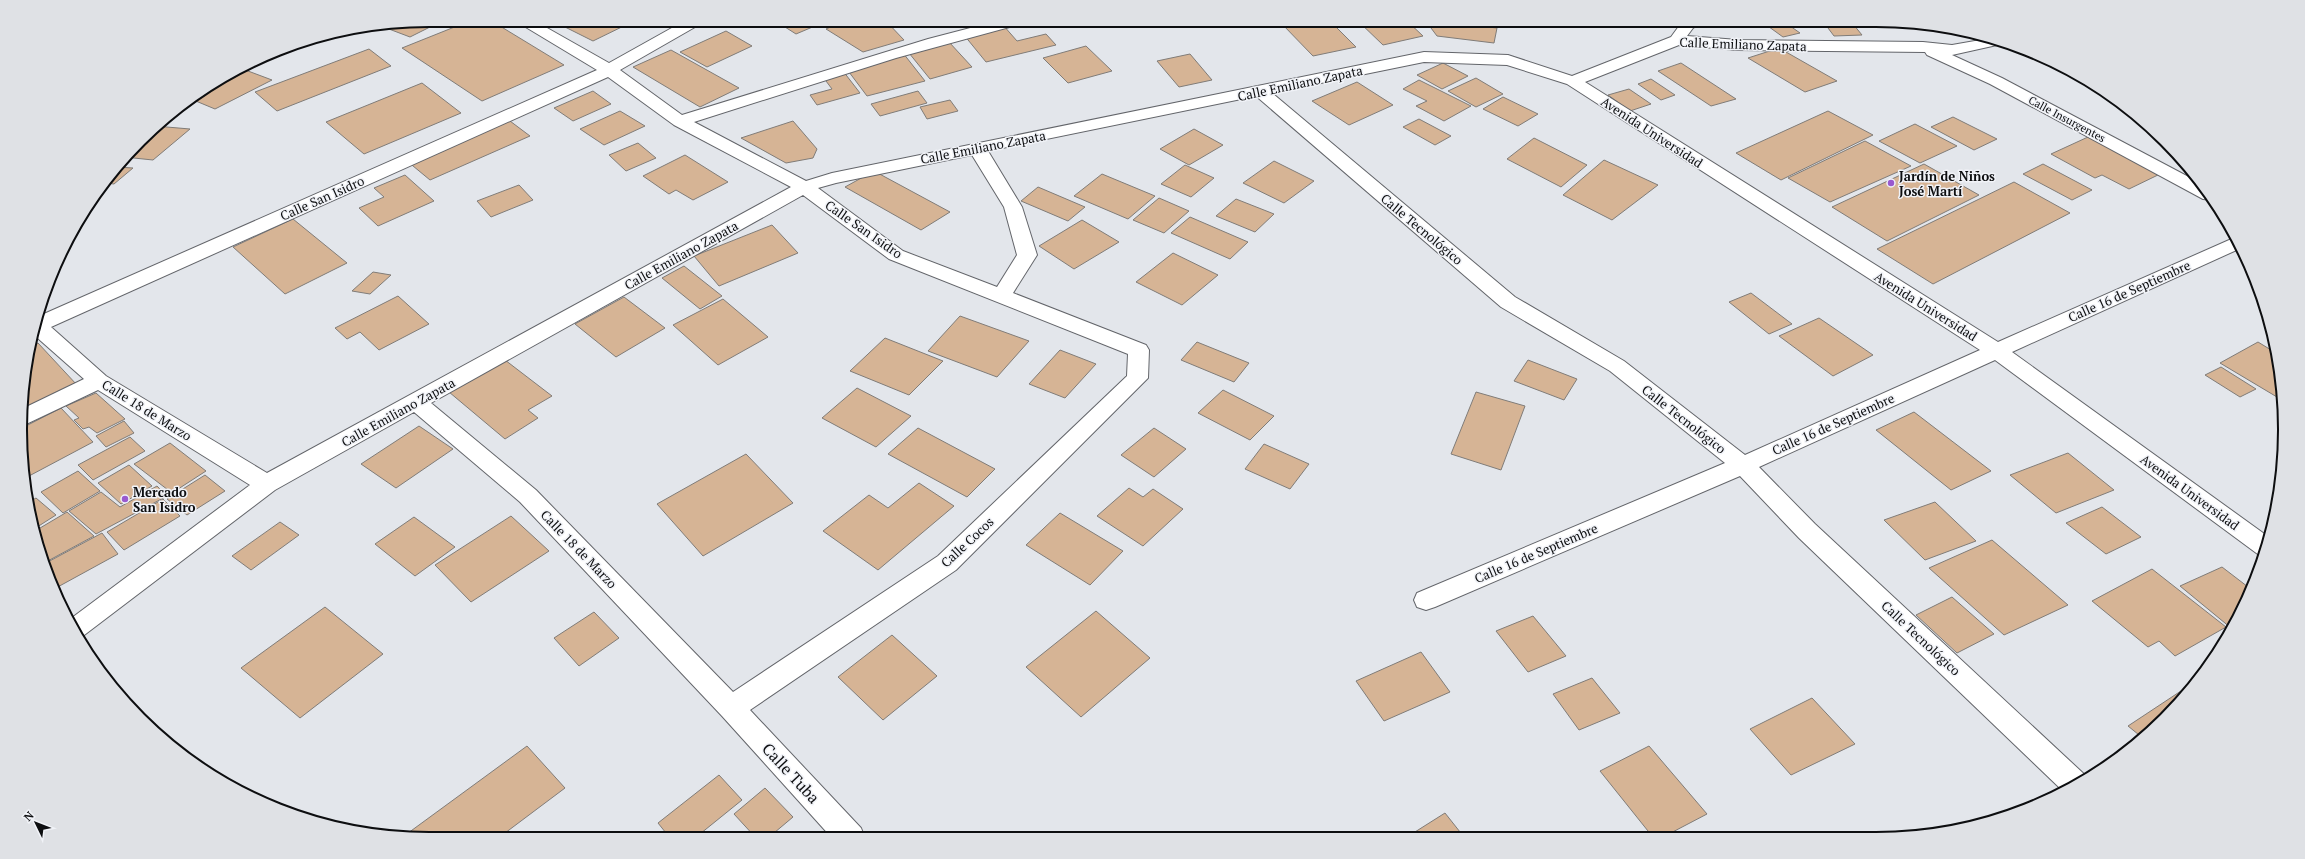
<svg xmlns="http://www.w3.org/2000/svg" width="2305" height="859" font-family="'PT Serif',serif">
  <rect width="100%" height="100%" fill="#e3e6eb"/>
  <!-- building -->
  <g fill="#d6b495" stroke="#807c78">
    <polygon points="430,20 444,20 410,37 381,26"/>
    <polygon points="472,20 490,20 564,65 482,101 402,48"/>
    <polygon points="560,20 636,20 593,41 555,22"/>
    <polygon points="774,20 817,20 822,23 796,34"/>
    <polygon points="865,20 885,20 904,40 863,52 826,29 844,21 849,24"/>
    <polygon points="975,20 1003,20 980,26"/>
    <polygon points="1139,20 1176,20 1145,27"/>
    <polygon points="1304,20 1329,20 1356,47 1313,56 1282,24"/>
    <polygon points="1357,20 1406,20 1423,36 1383,45"/>
    <polygon points="1425,20 1497,28 1494,43 1437,36"/>
    <polygon points="1810,20 1829,20 1816,24"/>
    <polygon points="1783,21 1800,33 1783,37 1765,24"/>
    <polygon points="1825,24 1853,24 1862,35 1834,36"/>
    <polygon points="1003,25 1017,41 1046,34 1056,45 986,62 964,35"/>
    <polygon points="726,31 752,46 707,67 680,52"/>
    <polygon points="949,42 972,67 930,79 909,53"/>
    <polygon points="1086,46 1112,71 1068,83 1043,58"/>
    <polygon points="1779,48 1837,81 1805,92 1748,58"/>
    <polygon points="369,49 391,66 277,111 255,92"/>
    <polygon points="671,50 739,88 700,107 633,67"/>
    <polygon points="903,53 925,81 867,96 846,68"/>
    <polygon points="1190,54 1212,80 1179,87 1157,61"/>
    <polygon points="1443,63 1468,76 1442,89 1417,75"/>
    <polygon points="1681,63 1736,99 1711,106 1658,71"/>
    <polygon points="240,68 272,80 215,109 191,99 225,75"/>
    <polygon points="843,71 860,93 817,105 810,95 832,89 823,77"/>
    <polygon points="1476,78 1503,94 1476,107 1448,91"/>
    <polygon points="1651,79 1675,95 1661,100 1638,84"/>
    <polygon points="1419,80 1471,106 1444,121 1416,106 1427,101 1403,89"/>
    <polygon points="1357,82 1393,105 1349,125 1312,101"/>
    <polygon points="422,83 461,113 364,154 326,122"/>
    <polygon points="1629,89 1651,104 1630,111 1608,95"/>
    <polygon points="593,91 611,104 573,121 554,108"/>
    <polygon points="918,91 927,103 880,116 871,104"/>
    <polygon points="1503,97 1538,114 1518,126 1483,109"/>
    <polygon points="950,100 958,111 927,119 920,107"/>
    <polygon points="620,111 645,126 604,145 580,129"/>
    <polygon points="1828,111 1873,135 1781,180 1736,153"/>
    <polygon points="1953,117 1997,139 1974,150 1931,127"/>
    <polygon points="506,118 530,136 430,180 407,161"/>
    <polygon points="1419,119 1451,136 1435,145 1403,127"/>
    <polygon points="793,121 817,149 813,158 786,163 741,138"/>
    <polygon points="1915,124 1957,146 1920,163 1879,141"/>
    <polygon points="155,126 190,129 153,160 124,157"/>
    <polygon points="1194,129 1223,145 1189,165 1160,149"/>
    <polygon points="2088,137 2160,174 2129,189 2102,175 2095,178 2051,154"/>
    <polygon points="1534,138 1587,165 1561,187 1507,159"/>
    <polygon points="1865,141 1911,166 1830,202 1788,178"/>
    <polygon points="638,143 656,158 626,171 609,155"/>
    <polygon points="2176,153 2184,160 2186,163 2171,155"/>
    <polygon points="685,155 728,182 693,200 676,190 669,194 643,176"/>
    <polygon points="1604,160 1658,185 1612,220 1563,195"/>
    <polygon points="1274,161 1314,181 1284,203 1243,183"/>
    <polygon points="1924,164 1979,195 1887,241 1832,207"/>
    <polygon points="2043,164 2092,190 2072,200 2023,174"/>
    <polygon points="1185,165 1214,178 1191,197 1161,184"/>
    <polygon points="117,167 133,168 114,184 105,183"/>
    <polygon points="874,171 950,212 921,230 845,187"/>
    <polygon points="1102,174 1155,196 1128,219 1074,196"/>
    <polygon points="405,175 434,201 378,226 359,208 384,197 374,188"/>
    <polygon points="2014,182 2070,213 1933,284 1877,249"/>
    <polygon points="519,185 533,200 491,217 477,201"/>
    <polygon points="1038,187 1085,207 1068,221 1021,201"/>
    <polygon points="1159,198 1189,211 1164,233 1133,220"/>
    <polygon points="1236,199 1274,214 1255,232 1216,216"/>
    <polygon points="1190,217 1248,242 1230,259 1171,233"/>
    <polygon points="293,219 347,263 285,294 233,247"/>
    <polygon points="1082,220 1119,242 1074,269 1039,246"/>
    <polygon points="772,225 798,253 719,286 694,256"/>
    <polygon points="1173,253 1218,275 1182,305 1136,282"/>
    <polygon points="684,266 722,296 700,309 662,278"/>
    <polygon points="373,272 391,275 370,294 352,291"/>
    <polygon points="1751,293 1792,324 1769,334 1729,302"/>
    <polygon points="398,296 429,324 379,350 360,332 347,339 335,328"/>
    <polygon points="624,297 665,328 616,357 575,324"/>
    <polygon points="723,299 768,337 718,365 673,325"/>
    <polygon points="960,316 1029,341 997,377 928,351"/>
    <polygon points="1819,318 1873,355 1833,376 1779,336"/>
    <polygon points="885,338 943,361 909,395 850,371"/>
    <polygon points="1197,342 1249,363 1234,382 1181,360"/>
    <polygon points="2258,342 2276,353 2282,376 2282,400 2220,363"/>
    <polygon points="38,343 77,385 22,412 24,376 30,346"/>
    <polygon points="1060,350 1096,364 1065,398 1029,384"/>
    <polygon points="505,360 552,396 528,410 538,418 505,439 449,392"/>
    <polygon points="1528,360 1577,379 1564,400 1514,381"/>
    <polygon points="2221,367 2256,389 2240,397 2205,375"/>
    <polygon points="857,388 911,416 876,447 822,418"/>
    <polygon points="1223,390 1274,416 1250,440 1198,413"/>
    <polygon points="1476,392 1525,406 1501,470 1451,454"/>
    <polygon points="96,393 125,419 97,433 89,427 83,429 74,420 79,418 66,406"/>
    <polygon points="61,408 93,442 29,476 23,469 22,428"/>
    <polygon points="1914,412 1991,471 1951,490 1876,430"/>
    <polygon points="124,421 134,433 106,447 96,436"/>
    <polygon points="419,426 453,449 396,488 361,464"/>
    <polygon points="918,428 995,469 967,497 888,454"/>
    <polygon points="1154,428 1186,449 1154,477 1121,455"/>
    <polygon points="130,437 145,451 93,480 78,465"/>
    <polygon points="170,443 206,471 172,493 134,464"/>
    <polygon points="1264,444 1309,464 1290,489 1245,469"/>
    <polygon points="2068,453 2114,490 2056,513 2010,475"/>
    <polygon points="746,454 793,503 703,556 657,504"/>
    <polygon points="129,465 152,486 121,504 98,483"/>
    <polygon points="78,471 100,491 63,513 41,492"/>
    <polygon points="205,475 225,491 187,515 167,499"/>
    <polygon points="919,483 954,506 878,570 823,531 869,495 888,508"/>
    <polygon points="157,486 167,496 96,534 69,511 101,492 120,507"/>
    <polygon points="1129,488 1143,497 1153,489 1183,509 1143,546 1097,516"/>
    <polygon points="36,498 56,515 34,529 27,503"/>
    <polygon points="163,499 180,516 124,550 107,532"/>
    <polygon points="1935,502 1976,541 1925,560 1884,520"/>
    <polygon points="2102,507 2141,537 2106,554 2066,523"/>
    <polygon points="67,512 94,536 44,563 35,531"/>
    <polygon points="1060,513 1123,551 1090,585 1026,545"/>
    <polygon points="511,516 549,551 471,602 435,565"/>
    <polygon points="414,517 455,547 415,576 375,544"/>
    <polygon points="280,522 299,535 251,570 232,556"/>
    <polygon points="102,533 118,554 54,589 44,564"/>
    <polygon points="1992,540 2068,605 2004,635 1929,568"/>
    <polygon points="2222,567 2252,590 2231,628 2180,586"/>
    <polygon points="2152,569 2226,627 2175,656 2159,641 2148,647 2092,601"/>
    <polygon points="1952,597 1994,634 1957,653 1916,615"/>
    <polygon points="325,607 383,654 300,718 241,668"/>
    <polygon points="1096,611 1150,658 1081,717 1026,667"/>
    <polygon points="594,612 619,638 579,666 554,638"/>
    <polygon points="1533,616 1566,656 1528,672 1496,631"/>
    <polygon points="892,635 937,676 883,720 838,677"/>
    <polygon points="1421,652 1450,692 1384,721 1356,681"/>
    <polygon points="1592,678 1620,713 1579,730 1553,694"/>
    <polygon points="2187,687 2189,688 2145,738 2144,739 2128,726"/>
    <polygon points="1812,698 1855,744 1791,775 1750,729"/>
    <polygon points="527,746 565,788 497,839 430,839 404,836"/>
    <polygon points="1649,746 1707,814 1665,836 1652,836 1600,771"/>
    <polygon points="719,775 742,800 695,838 670,838 658,823"/>
    <polygon points="765,788 793,817 768,838 756,838 734,814"/>
    <polygon points="1445,813 1464,837 1407,837"/>
  </g>
  <g fill="none" stroke-linecap="round" stroke-linejoin="round">
    <defs>
      <path id="minor" d="M514,20H533L609,63L686,20H705L702,23L620,70L682,115L928,39L1001,20H1027L1024,23L896,58L694,122L806,181L832,173L1424,52L1508,55L1572,76L1671,37L1682,22L1686,20H1706L1693,28L1687,36L1738,40L1923,42L1952,45L1992,38L2006,43L1952,55L2002,78L2200,183L2212,200L2203,199L1990,84L1927,55L1925,52L1738,50L1679,45L1585,82L1998,342L2236,237L2241,248L2012,352L2270,538L2264,556L2259,555L1995,360L1759,467L1815,524L2085,775L2086,777L2064,792L1799,538L1740,476L1435,607L1426,610L1417,607L1414,600L1417,593L1725,463L1610,371L1501,307L1256,96L988,151L1022,207L1037,255L1013,293L1146,345L1149,350L1148,378L956,570L750,710L861,828L865,838H832L722,716L520,502L414,412L275,490L79,639L69,620L250,485L98,390L22,426V409L84,379L33,334L37,317L597,70ZM1424,62L1507,65L1567,84L1980,350L1745,455L1624,361L1515,297L1272,93ZM608,77L674,125L791,187L267,473L106,376L51,327ZM972,155L1004,207L1017,255L997,287L903,251L818,188L836,183ZM803,195L889,259L1128,354L1127,376L938,556L733,692L536,490L431,403Z"/>
    </defs>
    <!-- minor casing -->
    <use href="#minor" stroke="#63656a" stroke-width="2"/>
    <!-- minor -->
    <use href="#minor" fill="#fff" fill-rule="evenodd"/>
  </g>
  <!-- markers -->
  <g fill="#9959cf" stroke="#f1f3f8" stroke-width="1.5">
    <circle cx="1891" cy="183" r="4"/>
    <circle cx="125" cy="499" r="4"/>
  </g>
  <g text-anchor="middle" stroke-width="3" stroke-linejoin="round" paint-order="stroke">
    <!-- far-street labels -->
    <g font-size="11" fill="#0d0e10" stroke="#f1f3f8">
      <text transform="translate(2067 119) rotate(28)" y="4">Calle Insurgentes</text>
    </g>
    <!-- street labels -->
    <g font-size="13" fill="#0d0e10" stroke="#f1f3f8">
      <text transform="translate(1743 44) rotate(2)" y="5">Calle Emiliano Zapata</text>
      <text transform="translate(1300 83) rotate(-12)" y="5">Calle Emiliano Zapata</text>
      <text transform="translate(1652 132) rotate(33)" y="5">Avenida Universidad</text>
      <text transform="translate(983 147) rotate(-11)" y="5">Calle Emiliano Zapata</text>
      <text transform="translate(322 198) rotate(-24)" y="5">Calle San Isidro</text>
      <text transform="translate(864 229) rotate(35)" y="5">Calle San Isidro</text>
      <text transform="translate(1422 229) rotate(40)" y="5">Calle Tecnológico</text>
      <text transform="translate(681 255) rotate(-29)" y="5">Calle Emiliano Zapata</text>
      <text transform="translate(2129 291) rotate(-24)" y="5">Calle 16 de Septiembre</text>
      <text transform="translate(1926 306) rotate(32)" y="5">Avenida Universidad</text>
      <text transform="translate(147 410) rotate(32)" y="5">Calle 18 de Marzo</text>
      <text transform="translate(398 412) rotate(-29)" y="5">Calle Emiliano Zapata</text>
      <text transform="translate(1684 419) rotate(38)" y="5">Calle Tecnológico</text>
      <text transform="translate(1833 424) rotate(-24)" y="5">Calle 16 de Septiembre</text>
      <text transform="translate(2190 492) rotate(36)" y="5">Avenida Universidad</text>
      <text transform="translate(967 542) rotate(-43)" y="5">Calle Cocos</text>
      <text transform="translate(579 549) rotate(46)" y="5">Calle 18 de Marzo</text>
      <text transform="translate(1536 553) rotate(-23)" y="5">Calle 16 de Septiembre</text>
      <text transform="translate(1921 638) rotate(43)" y="5">Calle Tecnológico</text>
    </g>
    <!-- poi labels -->
    <g font-size="13" font-weight="bold" fill="#0d0e10" stroke="#f1f3f8" text-anchor="start">
      <text x="1899" y="181">Jardín de Niños<tspan x="1899" dy="15">José Martí</tspan></text>
      <text x="133" y="497">Mercado<tspan x="133" dy="15">San Isidro</tspan></text>
    </g>
    <!-- near-street labels -->
    <g font-size="16" fill="#0d0e10" stroke="#f1f3f8">
      <text transform="translate(791 773) rotate(47)" y="6">Calle Tuba</text>
    </g>
  </g>
  <!-- crop -->
  <path d="M0 0H2305V859H0ZM429 27H1876A402 402 0 0 1 2278 429V430A402 402 0 0 1 1876 832H429A402 402 0 0 1 27 430V429A402 402 0 0 1 429 27Z" fill="#dfe1e5" fill-rule="evenodd"/>
  <path fill="none" stroke="#0d0e10" stroke-width="2" d="M429 27H1876A402 402 0 0 1 2278 429V430A402 402 0 0 1 1876 832H429A402 402 0 0 1 27 430V429A402 402 0 0 1 429 27Z"/>
  <!-- north arrow -->
  <g transform="translate(36 823) rotate(313)" stroke="#f1f3f8" stroke-width="3" paint-order="stroke">
  <path d="M0-3L7 15L0 10L-7 15Z" fill="#0d0e10"/>
  <text y="-6" font-size="11" font-weight="bold" text-anchor="middle" fill="#0d0e10">N</text>
  </g>
</svg>
